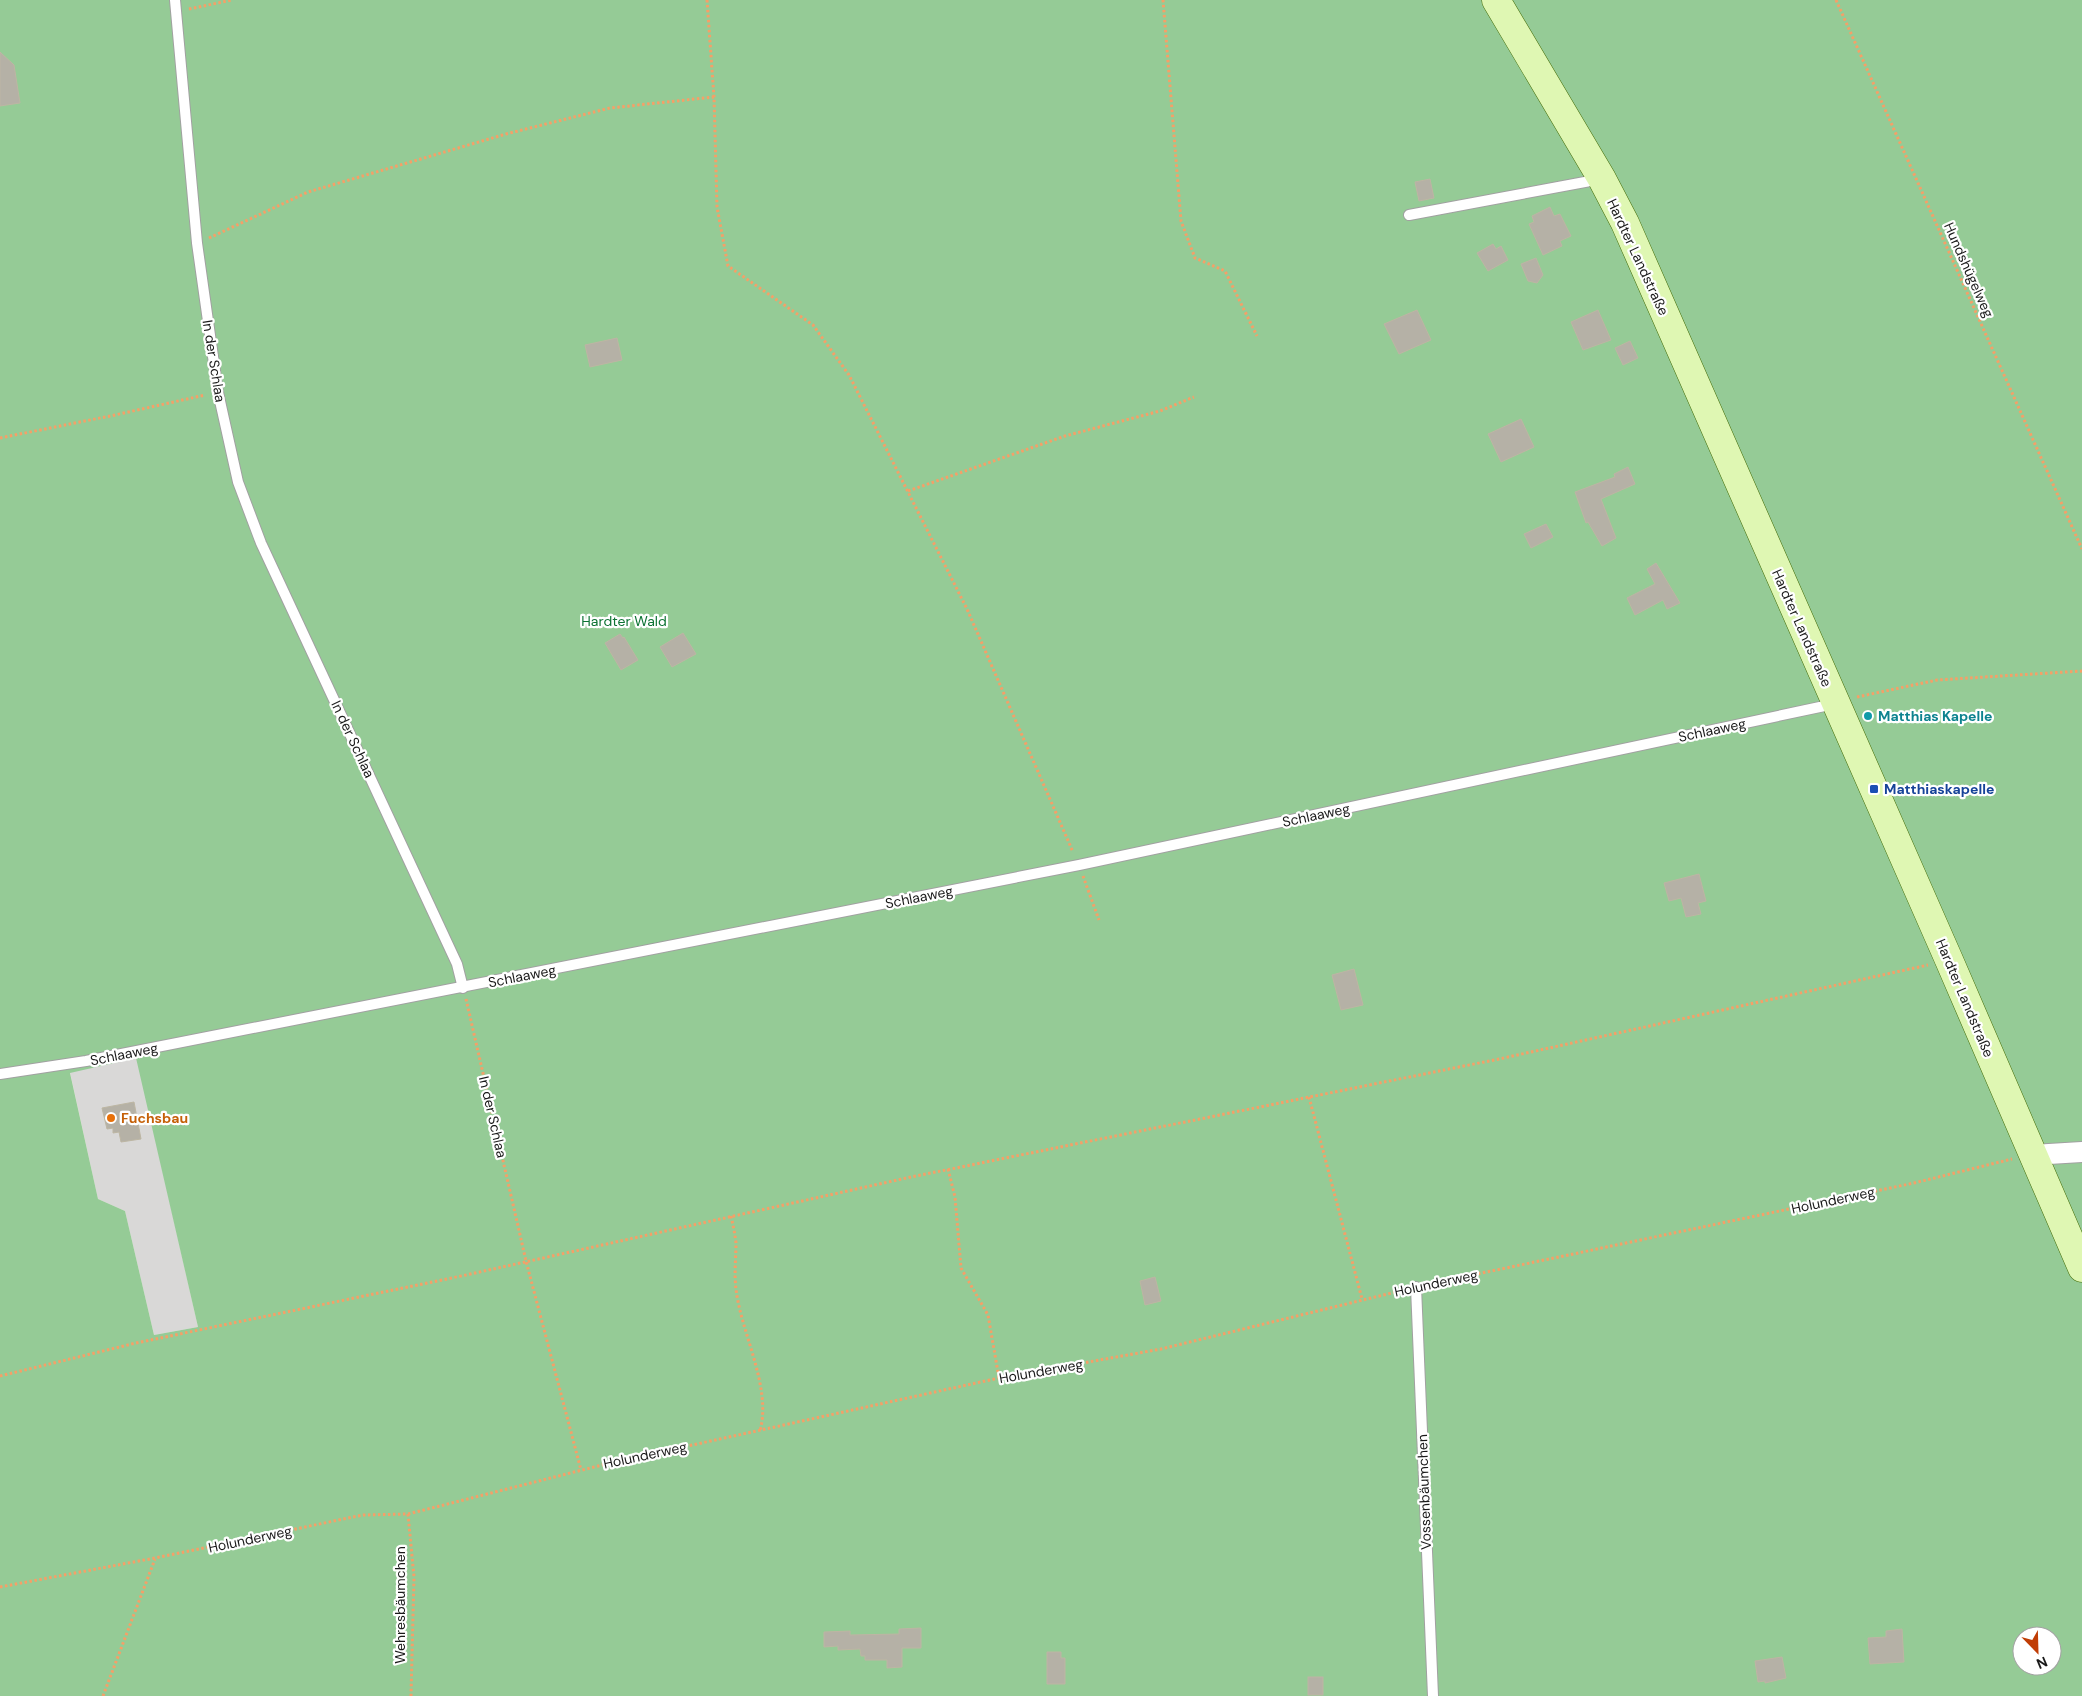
<svg xmlns="http://www.w3.org/2000/svg" width="2082" height="1696" font-family="'DM Sans',sans-serif">
  <rect width="100%" height="100%" fill="#ecece0"/>
  <!-- residential -->
  <polygon fill="#d9d8d7" points="137,1058 198,1327 154,1335 125,1211 98,1199 70,1072"/>
  <!-- forest -->
  <path fill="#95cb96" fill-rule="evenodd" d="M0,0H2082V1696H0ZM136,1058L198,1327L154,1335L125,1211L98,1199L70,1073ZM2022,1636H2052V1666H2022Z"/>
  <!-- building -->
  <g fill="#b5b1a6" stroke="#bdb6a3">
    <polygon points="0,52 14,65 20,103 0,106"/>
    <polygon points="1430,179 1434,198 1419,201 1415,182"/>
    <polygon points="1550,207 1554,216 1560,214 1571,236 1560,241 1562,246 1543,255 1529,224 1534,222 1532,216"/>
    <polygon points="1493,244 1496,249 1501,246 1508,260 1488,271 1477,253"/>
    <polygon points="1536,258 1543,275 1537,283 1528,281 1521,264"/>
    <polygon points="1417,310 1431,340 1399,354 1384,324"/>
    <polygon points="1598,310 1611,340 1583,350 1571,322"/>
    <polygon points="617,338 622,360 590,367 585,345"/>
    <polygon points="1630,341 1638,358 1623,365 1615,348"/>
    <polygon points="1521,419 1534,447 1501,462 1488,434"/>
    <polygon points="1628,467 1635,484 1601,499 1616,538 1602,546 1588,522 1586,523 1575,492 1615,477 1614,474"/>
    <polygon points="1546,524 1553,537 1531,548 1524,534"/>
    <polygon points="1656,563 1680,603 1667,609 1663,600 1635,615 1627,598 1655,584 1647,569"/>
    <polygon points="683,633 696,654 672,667 660,647"/>
    <polygon points="620,634 623,638 624,637 638,660 621,670 605,643"/>
    <polygon points="1699,874 1706,901 1698,903 1701,914 1686,917 1681,898 1669,901 1664,883"/>
    <polygon points="1354,969 1363,1005 1341,1010 1332,975"/>
    <polygon points="134,1102 141,1139 121,1142 119,1132 113,1133 113,1128 107,1129 102,1108"/>
    <polygon points="1155,1277 1161,1301 1145,1305 1140,1281"/>
    <polygon points="921,1628 921,1648 902,1648 902,1667 887,1668 887,1660 865,1660 865,1656 861,1656 860,1649 838,1650 838,1646 824,1647 824,1632 850,1631 850,1635 899,1634 899,1629"/>
    <polygon points="1902,1629 1904,1662 1870,1664 1868,1638 1886,1637 1886,1631"/>
    <polygon points="1047,1652 1061,1652 1061,1658 1065,1658 1065,1684 1047,1684"/>
    <polygon points="1782,1657 1786,1678 1765,1683 1765,1681 1758,1682 1755,1661"/>
    <rect x="1308" y="1677" width="15" height="18"/>
  </g>
  <g fill="none" stroke-linecap="round" stroke-linejoin="round">
    <defs>
      <g id="lane">
        <polyline points="175,0 197,243 218,392 238,482 261,543 457,964 463,988"/>
        <polyline points="1409,215 1601,179"/>
        <polyline points="0,1074 86,1061 1079,865 1834,704"/>
        <polyline points="1416,1287 1433,1696"/>
      </g>
      <polyline id="street" points="2032,1155 2082,1152"/>
      <polyline id="secondary" points="1496,0 1602,179 1625,223 1949,960 2082,1268"/>
    </defs>
    <!-- lane casing -->
    <use href="#lane" stroke="#a1a1a1" stroke-width="12"/>
    <!-- street casing -->
    <use href="#street" stroke="#a1a1a1" stroke-width="22"/>
    <!-- secondary casing -->
    <use href="#secondary" stroke="#436c07" stroke-width="29"/>
    <!-- path -->
    <g stroke="#f5a068" stroke-width="3" stroke-dasharray="2.5 2.5" stroke-linecap="butt">
      <polyline points="707,0 714,97 717,207 728,266 813,325 849,375 967,609 1073,852"/>
      <polyline points="1163,0 1181,221 1195,258 1225,271 1257,336"/>
      <polyline points="1836,0 2082,549"/>
      <polyline points="189,9 232,0"/>
      <polyline points="209,238 308,192 506,134 610,108 714,97"/>
      <polyline points="0,438 115,415 205,395"/>
      <polyline points="908,491 1065,436 1160,411 1194,397"/>
      <polyline points="1857,697 1937,680 2082,671"/>
      <polyline points="1083,876 1099,920"/>
      <polyline points="466,999 526,1261 581,1470"/>
      <polyline points="1309,1097 1362,1299"/>
      <polyline points="948,1169 955,1197 961,1268 988,1315 999,1378"/>
      <path d="M731,1216C733,1225 735,1234 736,1243C736,1258 734,1274 736,1289C741,1333 772,1387 760,1431"/>
      <polyline points="1429,1284 1914,1183 2012,1159"/>
      <polyline points="0,1376 136,1343 466,1275 911,1177 1499,1059 1928,965"/>
      <polyline points="408,1514 414,1577 411,1696"/>
      <polyline points="0,1587 155,1558 363,1515 408,1514 610,1463 999,1378 1161,1349 1404,1290"/>
      <polyline points="103,1696 155,1559"/>
    </g>
    <!-- lane -->
    <use href="#lane" stroke="#fff" stroke-width="10"/>
    <!-- street -->
    <use href="#street" stroke="#fff" stroke-width="20"/>
    <!-- secondary -->
    <use href="#secondary" stroke="#dff7b3" stroke-width="28"/>
  </g>
  <!-- markers -->
  <circle fill="#0f9aa8" stroke="#fff" stroke-width="2" cx="1868" cy="716" r="5"/>
  <rect fill="#1a4fb4" stroke="#fff" stroke-width="2" x="1869" y="784" width="10" height="10" rx="2.5"/>
  <circle fill="#e8710a" stroke="#fff" stroke-width="2" cx="111" cy="1118" r="5"/>
  <g text-anchor="middle" stroke-width="4.5" stroke-linejoin="round" paint-order="stroke">
    <!-- street labels -->
    <g font-size="14" fill="#1a1a1a" stroke="#fff">
      <text transform="translate(1638 257) rotate(65)" y="5">Hardter Landstraße</text>
      <text transform="translate(1969 270) rotate(66)" y="5">Hundshügelweg</text>
      <text transform="translate(214 361) rotate(81)" y="5">In der Schlaa</text>
      <text transform="translate(1802 628) rotate(66)" y="5">Hardter Landstraße</text>
      <text transform="translate(1712 730) rotate(-12)" y="5">Schlaaweg</text>
      <text transform="translate(353 739) rotate(65)" y="5">In der Schlaa</text>
      <text transform="translate(1316 815) rotate(-12)" y="5">Schlaaweg</text>
      <text transform="translate(919 897) rotate(-11)" y="5">Schlaaweg</text>
      <text transform="translate(522 976) rotate(-11)" y="5">Schlaaweg</text>
      <text transform="translate(1965 998) rotate(67)" y="5">Hardter Landstraße</text>
      <text transform="translate(124 1054) rotate(-11)" y="5">Schlaaweg</text>
      <text transform="translate(493 1117) rotate(77)" y="5">In der Schlaa</text>
      <text transform="translate(1833 1200) rotate(-12)" y="5">Holunderweg</text>
      <text transform="translate(1436 1283) rotate(-12)" y="5">Holunderweg</text>
      <text transform="translate(1041 1371) rotate(-10)" y="5">Holunderweg</text>
      <text transform="translate(645 1455) rotate(-12)" y="5">Holunderweg</text>
      <text transform="translate(1424 1492) rotate(-92)" y="5">Vossenbäumchen</text>
      <text transform="translate(250 1539) rotate(-12)" y="5">Holunderweg</text>
      <text transform="translate(400 1605) rotate(-90)" y="5">Wehresbäumchen</text>
    </g>
    <!-- park labels -->
    <g font-size="14" fill="#0e7334" stroke="#fff">
      <text x="624" y="626">Hardter Wald</text>
    </g>
    <!-- culture labels -->
    <g font-size="14" font-weight="bold" fill="#0d838f" stroke="#fff" text-anchor="start">
      <text x="1878" y="721">Matthias Kapelle</text>
    </g>
    <!-- transit labels -->
    <g font-size="14" font-weight="bold" fill="#164399" stroke="#fff" text-anchor="start">
      <text x="1884" y="794">Matthiaskapelle</text>
    </g>
    <!-- food labels -->
    <g font-size="14" font-weight="bold" fill="#c56008" stroke="#fff" text-anchor="start">
      <text x="121" y="1123">Fuchsbau</text>
    </g>
  </g>
  <!-- north arrow -->
  <g transform="translate(2037 1651) rotate(157)"><circle r="24" fill="#ffffff" stroke="#a3a3a3"/>
  <path d="M0-4L9 19L0 12L-9 19Z" fill="#c03d05"/>
  <text y="-8" font-size="14" font-weight="bold" text-anchor="middle" fill="#1a1a1a">N</text>
  </g>
</svg>
